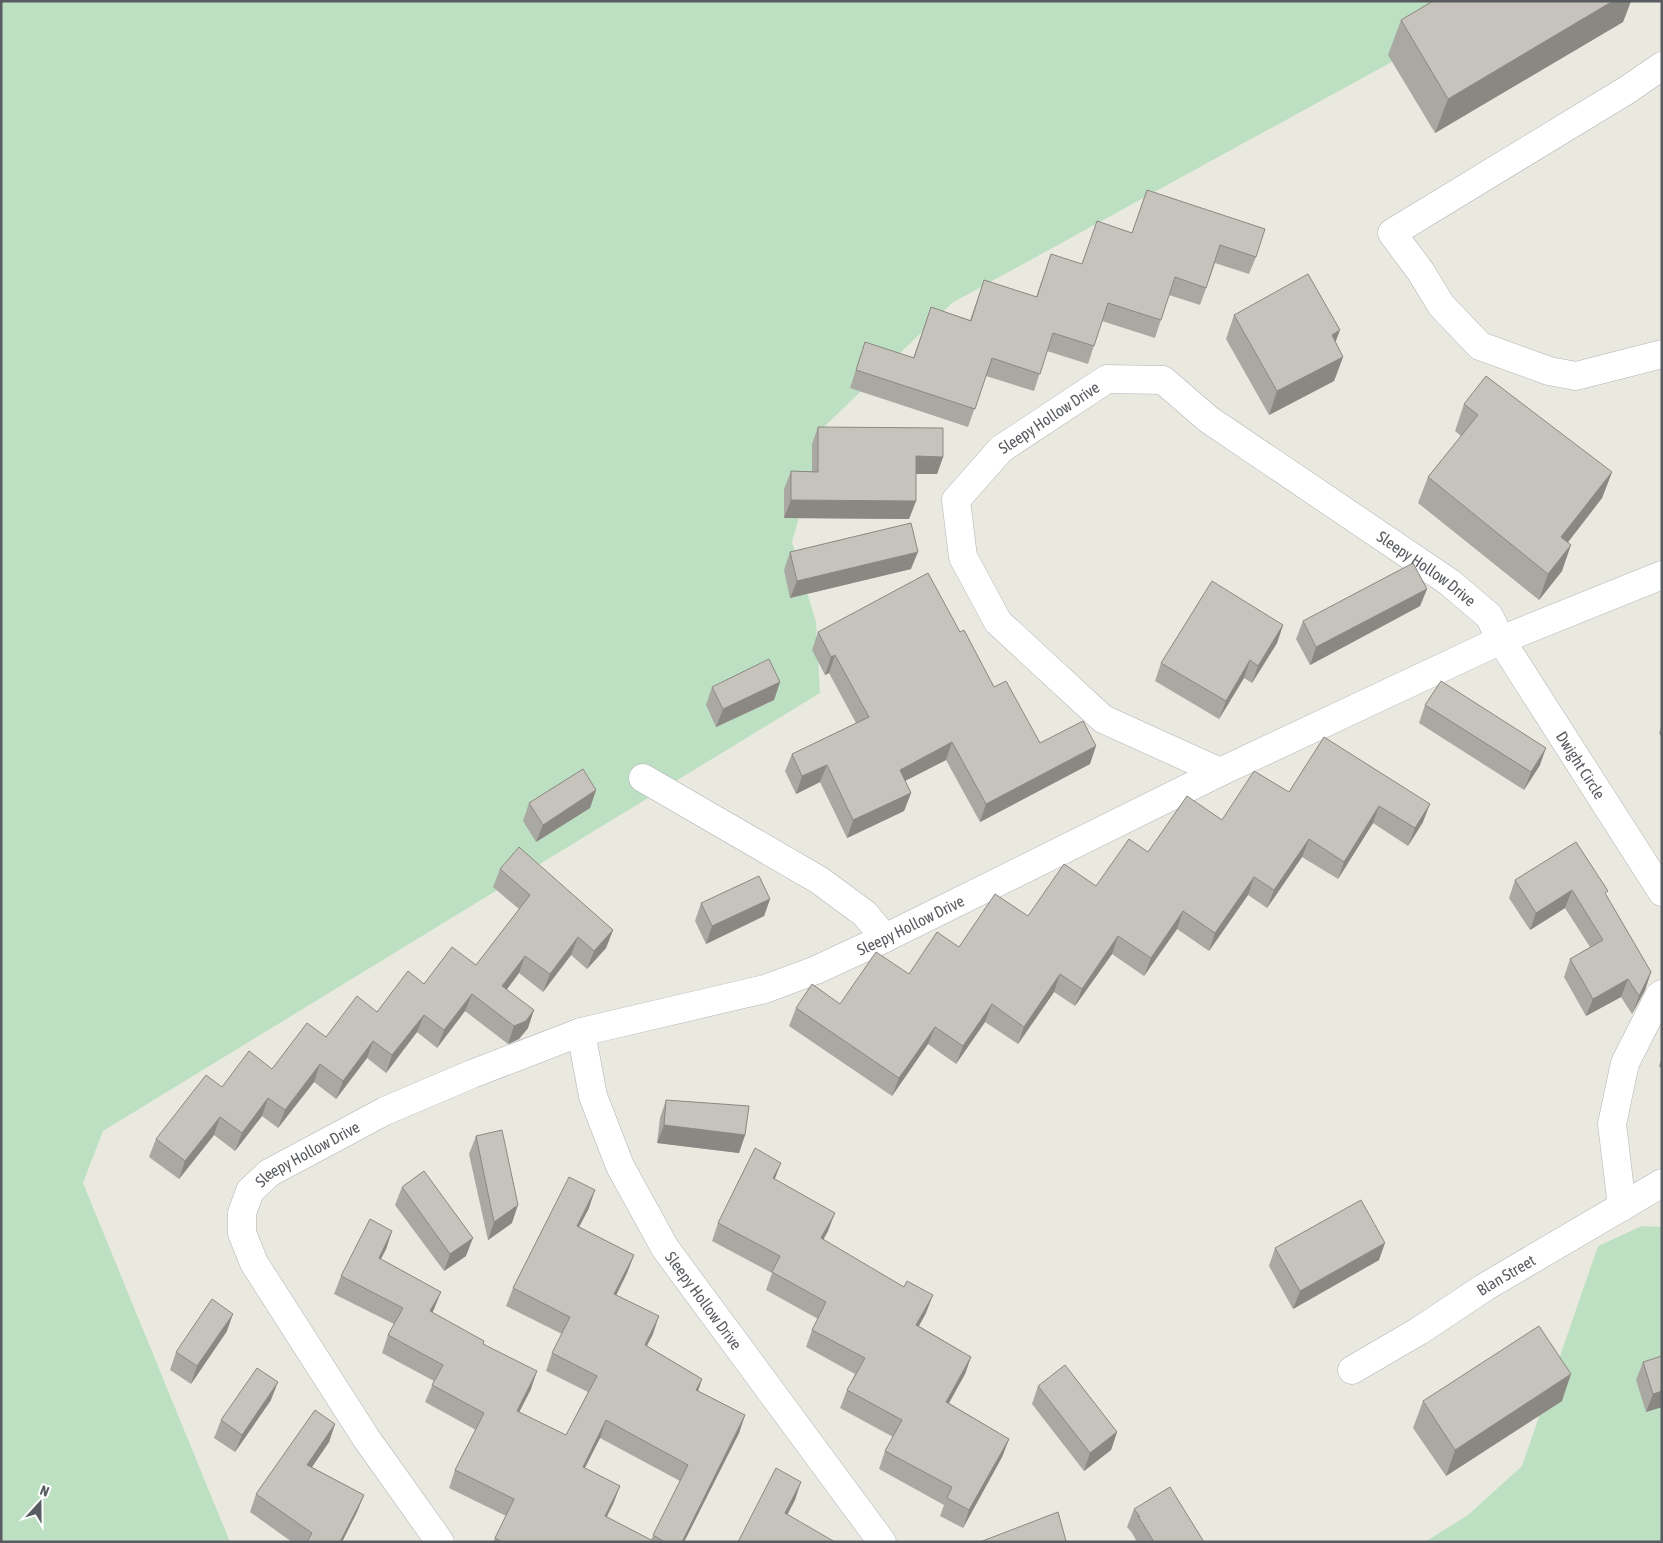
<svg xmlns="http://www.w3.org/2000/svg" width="1663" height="1543" font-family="'Asap Condensed',sans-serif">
  <rect width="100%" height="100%" fill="#eae9e0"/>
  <!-- green -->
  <g fill="#bee0c2">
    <polygon points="1,1 1503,1 952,303 825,426 792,542 816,622 820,693 103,1131 83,1183 230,1542 1,1542"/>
    <polygon points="1642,1226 1662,1227 1662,1542 1425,1542 1468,1515 1522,1466 1598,1246"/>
  </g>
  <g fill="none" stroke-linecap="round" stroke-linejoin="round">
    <defs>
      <g id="minor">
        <polyline points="1662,66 1627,90 1392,233 1421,272 1441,305 1480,346 1549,371 1576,376 1662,354"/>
        <path id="s1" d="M1220,772L1103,719L998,622L963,557L956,500L1001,449L1107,379L1163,380L1208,419L1449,582L1489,616L1501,640L1662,892"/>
        <polyline points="643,778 819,880 865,914 885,938"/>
        <path id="s2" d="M581,1032L593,1096L620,1166L665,1248L882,1542"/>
        <polyline points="1622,1207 1612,1124 1625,1063 1659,996 1662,994"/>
        <path id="s3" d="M1352,1370L1419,1331L1485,1287L1662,1183"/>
        <path id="s4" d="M440,1542L366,1438L254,1263L242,1233V1213L250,1191L269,1173L385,1111L472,1074L581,1032L765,989L816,970L885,938L1220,772L1501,640L1662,575"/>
      </g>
    </defs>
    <!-- minor casing -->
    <use href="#minor" stroke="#b0b2b7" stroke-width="29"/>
    <!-- minor -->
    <use href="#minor" stroke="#fff" stroke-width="28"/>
  </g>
  <!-- wall -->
  <g fill="#aaa8a2" fill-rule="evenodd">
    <polygon points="1433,1 1631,1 1623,22 1435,133 1388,55 1401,20"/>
    <polygon points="1147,190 1256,257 1249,274 1215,263 1200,305 1169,295 1155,338 1102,321 1088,364 1047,351 1034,391 986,376 968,427 850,388 865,342 913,358 931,307 970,320 984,280 1036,297 1051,254 1082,264 1132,233"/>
    <polygon points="1234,315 1340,330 1335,342 1343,357 1334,381 1269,415 1226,339"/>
    <polygon points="1464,404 1612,472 1602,498 1568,542 1562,571 1539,600 1418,503 1428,477 1461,436 1455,431"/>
    <polygon points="818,427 943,457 937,474 916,474 916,501 909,519 784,518 784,489 791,471 812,471 812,444"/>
    <polygon points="790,552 911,569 790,598 784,570"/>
    <polygon points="1427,589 1420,606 1310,665 1296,639 1303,621"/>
    <polygon points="1283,625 1277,643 1252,683 1244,678 1219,719 1155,681 1161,663"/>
    <polygon points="818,632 960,632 994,687 1040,743 1090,764 980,822 946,760 905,781 911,793 904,811 847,838 820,782 796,794 785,771 792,754 856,723 829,673 825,675 812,650"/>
    <polygon points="780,682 774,700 716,727 706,705 712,687"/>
    <polygon points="1425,705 1540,765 1524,790 1419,723"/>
    <polygon points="1662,724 1662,739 1659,733"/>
    <polygon points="1324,737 1423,822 1408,846 1373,823 1338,879 1302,857 1267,908 1248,895 1209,951 1177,929 1144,976 1112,954 1075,1006 1054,992 1018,1044 985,1022 956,1064 928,1044 892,1096 789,1026 796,1008 840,1004 909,974 959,947 1096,886 1148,852 1289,792"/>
    <polygon points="596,790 590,808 536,842 523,821 529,803"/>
    <polygon points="500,869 613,930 606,948 587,969 571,955 543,992 519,973 507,989 528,1028 519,1039 508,1044 465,1011 437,1048 417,1032 386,1073 367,1058 336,1099 314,1082 278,1128 262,1116 235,1151 214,1135 179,1179 149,1157 156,1139 222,1087 272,1069 326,1037 377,1012 424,984 476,965 519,909 493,887"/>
    <polygon points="1515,880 1606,895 1651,972 1645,990 1632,1014 1621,997 1586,1016 1564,977 1570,959 1590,947 1565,908 1530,930 1509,898"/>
    <polygon points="770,899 764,916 706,944 695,921 701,903"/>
    <polygon points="1662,1057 1662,1070 1659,1066"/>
    <polygon points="666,1100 745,1135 739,1153 657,1143 660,1118"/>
    <polygon points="476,1136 512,1223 488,1240 469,1154"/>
    <polygon points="775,1179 828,1231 823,1240 926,1313 919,1326 971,1357 965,1374 949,1403 1009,1439 1002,1457 963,1528 940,1516 944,1505 879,1469 885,1451 893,1437 840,1408 847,1390 855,1374 806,1347 812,1330 818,1319 766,1290 772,1273 712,1241 718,1223"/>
    <polygon points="402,1187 466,1256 444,1271 395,1205"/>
    <path d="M589,1208L579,1227L634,1255L627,1273L616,1295L653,1334L647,1346L702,1379L698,1391L745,1415L739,1433L684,1542H493L506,1516L449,1488L455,1470L476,1430L425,1402L434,1381L382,1353L388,1335L394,1324L334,1294L341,1276L392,1231L386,1249L381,1259L441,1292L432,1313L484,1341L483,1344L531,1389L519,1412L566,1435L588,1392L546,1371L552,1353L562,1334L506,1306L513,1288ZM600,1438L680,1481L651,1540L607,1517L613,1504L620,1486L585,1468Z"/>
    <polygon points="1275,1248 1379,1260 1293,1309 1269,1266"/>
    <polygon points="227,1331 191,1384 170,1370 176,1352"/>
    <polygon points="1643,1362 1662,1407 1646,1412 1636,1380"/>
    <polygon points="1038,1386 1117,1432 1111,1450 1084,1471 1032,1404"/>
    <polygon points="271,1400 235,1452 214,1438 221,1420"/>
    <polygon points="1423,1401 1562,1401 1446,1476 1413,1428"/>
    <polygon points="335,1424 329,1442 312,1467 364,1495 357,1512 342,1542 292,1542 250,1512 256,1494"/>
    <polygon points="1134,1509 1204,1542 1137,1542 1132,1533 1127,1527"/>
  </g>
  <!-- shaded-wall -->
  <g fill="#8b8884">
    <polygon points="1613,1 1631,1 1623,22 1435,133 1448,99"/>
    <polygon points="1340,330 1331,354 1332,335"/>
    <polygon points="1343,357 1334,381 1269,415 1277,391"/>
    <polygon points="916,456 943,457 937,474 909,474"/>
    <polygon points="1612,472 1602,498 1552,563 1561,537"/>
    <polygon points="791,500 916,501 909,519 784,518"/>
    <polygon points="1571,545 1562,571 1539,600 1548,574"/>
    <polygon points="918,552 911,569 790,598 797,581"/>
    <polygon points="1427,589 1420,606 1310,665 1316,647"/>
    <polygon points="1283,625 1277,643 1252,683 1258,666"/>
    <polygon points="835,655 829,673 825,675 831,657"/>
    <polygon points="1250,660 1244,678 1219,719 1226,701"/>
    <polygon points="780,682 774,700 716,727 723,709"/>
    <polygon points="952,742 946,760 893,787 900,770"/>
    <polygon points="1096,746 1090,764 980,822 986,804"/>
    <polygon points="1546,748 1540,765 1524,790 1531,772"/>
    <polygon points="827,765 820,782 796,794 802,776"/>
    <polygon points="596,790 590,808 536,842 543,825"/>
    <polygon points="911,793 904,811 847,838 853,820"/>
    <polygon points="1430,804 1423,822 1408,846 1415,828"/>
    <polygon points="1379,806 1373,823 1338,879 1344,862"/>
    <polygon points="1309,839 1302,857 1267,908 1274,890"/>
    <polygon points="1254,877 1248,895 1209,951 1215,933"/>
    <polygon points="1572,890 1565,908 1530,930 1536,913"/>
    <polygon points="770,899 764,916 706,944 712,926"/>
    <polygon points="1183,911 1177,929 1144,976 1151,958"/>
    <polygon points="613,930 606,948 587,969 594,951"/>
    <polygon points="1118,936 1112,954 1075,1006 1082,989"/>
    <polygon points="578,937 571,955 543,992 550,974"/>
    <polygon points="525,956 519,973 496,1004 502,986"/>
    <polygon points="1651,972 1645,990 1632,1014 1639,996"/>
    <polygon points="1060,974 1054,992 1018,1044 1024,1027"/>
    <polygon points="1628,979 1621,997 1586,1016 1593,999"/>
    <polygon points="472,994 465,1011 437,1048 444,1030"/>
    <polygon points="992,1004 985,1022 956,1064 963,1046"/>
    <polygon points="534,1010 528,1028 519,1039 508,1044 514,1026"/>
    <polygon points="424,1015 417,1032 386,1073 392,1055"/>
    <polygon points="935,1027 928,1044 892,1096 899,1078"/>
    <polygon points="373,1041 367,1058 336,1099 343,1081"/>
    <polygon points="320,1064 314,1082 278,1128 285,1110"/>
    <polygon points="268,1098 262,1116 235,1151 242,1133"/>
    <polygon points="220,1117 214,1135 179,1179 185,1161"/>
    <polygon points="664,1125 745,1135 739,1153 657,1143"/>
    <polygon points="781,1163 774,1181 773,1178"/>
    <polygon points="595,1190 589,1208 570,1244 577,1226"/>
    <polygon points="518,1205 512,1223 488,1240 494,1222"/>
    <polygon points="835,1213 828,1231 814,1256 821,1238"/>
    <polygon points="392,1231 386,1249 372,1276 379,1258"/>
    <polygon points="473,1238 466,1256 444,1271 450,1254"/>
    <polygon points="1385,1243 1379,1260 1293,1309 1300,1291"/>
    <polygon points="634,1255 627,1273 608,1312 614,1294"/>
    <polygon points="441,1292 434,1309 424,1329 430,1311"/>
    <polygon points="933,1295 926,1313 909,1343 916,1325"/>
    <polygon points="233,1314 227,1331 191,1384 197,1366"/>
    <polygon points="659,1316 653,1334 638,1362 645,1345"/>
    <polygon points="971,1357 965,1374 940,1419 946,1402"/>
    <polygon points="537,1371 531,1389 511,1428 517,1411"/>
    <polygon points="1571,1374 1562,1401 1446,1476 1455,1450"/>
    <polygon points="702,1379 696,1397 696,1390"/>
    <polygon points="278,1382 271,1400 235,1452 242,1435"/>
    <polygon points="1662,1391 1662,1407 1646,1412 1653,1394"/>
    <polygon points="745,1415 739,1433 684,1542 682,1542"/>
    <polygon points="606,1420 600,1438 576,1485 583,1467"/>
    <polygon points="335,1424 329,1442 301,1483 307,1465"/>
    <polygon points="1117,1432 1111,1450 1084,1471 1090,1453"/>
    <polygon points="1009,1439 1002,1457 963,1528 969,1510"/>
    <polygon points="801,1482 795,1500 779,1531 785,1513"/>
    <polygon points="620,1486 613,1504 598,1533 605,1516"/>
    <polygon points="364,1495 357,1512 342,1542 340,1542"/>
  </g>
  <!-- building -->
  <g fill="#c6c3bc" stroke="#8b8884">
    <polygon points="1433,1 1613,1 1448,99 1401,20"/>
    <polygon points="1147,190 1265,229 1256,257 1220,245 1206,288 1175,277 1161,320 1108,303 1094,346 1053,333 1040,374 992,358 975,409 856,370 865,342 914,358 931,307 971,321 984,280 1037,297 1051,254 1082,264 1097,221 1132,233"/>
    <polygon points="1308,274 1340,330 1332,335 1343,357 1277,391 1234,315"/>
    <polygon points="1486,376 1612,472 1561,537 1571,545 1548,574 1428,477 1478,415 1464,404"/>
    <polygon points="818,427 943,428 943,457 916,456 916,501 791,500 791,471 818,472"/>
    <polygon points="911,523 918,552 797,581 790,552"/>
    <polygon points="1413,563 1427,589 1316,647 1303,621"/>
    <polygon points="928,573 960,632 964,630 994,687 1006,681 1040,743 1083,721 1096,746 986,804 952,742 900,770 911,793 853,820 827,765 802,776 792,754 869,717 835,655 831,657 818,632"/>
    <polygon points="1212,581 1283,625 1258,666 1250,660 1226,701 1161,663"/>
    <polygon points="769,659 780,682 723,709 712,687"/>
    <polygon points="1441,681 1546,748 1531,772 1425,705"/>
    <polygon points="1324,737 1430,804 1415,828 1379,806 1344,862 1309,839 1274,890 1254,877 1215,933 1183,911 1151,958 1118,936 1082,989 1060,974 1024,1027 992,1004 963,1046 935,1027 899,1078 796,1008 812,984 840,1004 876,952 909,974 937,932 959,947 995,894 1028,916 1064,864 1096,886 1129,839 1148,852 1187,796 1222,820 1254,771 1289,792"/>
    <polygon points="583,769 596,790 543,825 529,803"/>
    <polygon points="1576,842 1608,891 1605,893 1651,972 1639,996 1628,979 1593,999 1570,959 1603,940 1572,890 1536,913 1515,880"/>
    <polygon points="519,847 613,930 594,951 578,937 550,974 525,956 502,986 534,1010 526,1021 514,1026 472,994 444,1030 424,1015 392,1055 373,1041 343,1081 320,1064 285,1110 268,1098 242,1133 220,1117 185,1161 156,1139 206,1075 222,1087 249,1051 272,1069 307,1023 326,1037 357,996 377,1012 408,971 424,984 452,947 476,965 530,895 500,869"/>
    <polygon points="759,876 770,899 712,926 701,903"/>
    <polygon points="666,1100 749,1106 745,1135 664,1125"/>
    <polygon points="502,1130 518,1205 494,1222 476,1136"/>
    <polygon points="755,1148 781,1163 773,1178 835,1213 821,1238 904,1287 907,1281 933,1295 916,1325 971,1357 946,1402 1009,1439 969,1510 947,1498 952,1487 885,1451 902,1420 847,1390 865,1358 812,1330 826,1302 772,1272 780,1256 718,1223"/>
    <polygon points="424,1171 473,1238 450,1254 402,1187"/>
    <polygon points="569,1177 595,1190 577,1226 634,1255 614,1294 659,1316 645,1345 702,1379 696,1390 745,1415 682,1542 665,1542 653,1535 688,1465 606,1420 583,1467 620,1486 605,1516 655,1542 502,1542 495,1538 514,1499 455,1470 484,1413 432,1385 443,1365 388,1335 403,1308 341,1276 370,1219 392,1231 379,1258 441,1292 430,1311 484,1341 483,1344 537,1371 517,1411 566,1435 597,1376 552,1353 570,1317 513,1288"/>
    <polygon points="1361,1200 1385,1243 1300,1291 1275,1248"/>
    <polygon points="212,1299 233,1314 197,1366 176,1352"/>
    <polygon points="1539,1326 1571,1374 1455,1450 1423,1401"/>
    <polygon points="1662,1356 1662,1391 1653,1394 1643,1362"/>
    <polygon points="1065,1365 1117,1432 1090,1453 1038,1386"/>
    <polygon points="257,1368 278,1382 242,1435 221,1420"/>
    <polygon points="315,1410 335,1424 307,1465 364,1495 340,1542 307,1542 312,1533 256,1494"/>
    <polygon points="776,1468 801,1482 785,1513 835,1542 738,1542"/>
    <polygon points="1170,1487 1204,1542 1154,1542 1138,1516 1140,1517 1134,1509"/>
    <polygon points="1058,1512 1066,1541 1062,1542 980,1542"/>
  </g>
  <g text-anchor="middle" stroke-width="4" stroke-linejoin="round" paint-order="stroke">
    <!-- street labels -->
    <g font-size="16" fill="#585b5f" stroke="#fff">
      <text dy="6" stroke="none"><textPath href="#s1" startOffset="528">Sleepy Hollow Drive</textPath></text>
      <text dy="6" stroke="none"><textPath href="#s1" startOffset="978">Sleepy Hollow Drive</textPath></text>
      <text dy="6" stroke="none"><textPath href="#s1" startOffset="1232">Dwight Circle</textPath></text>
      <text dy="6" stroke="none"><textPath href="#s4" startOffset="1128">Sleepy Hollow Drive</textPath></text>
      <text dy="6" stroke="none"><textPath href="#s4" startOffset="480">Sleepy Hollow Drive</textPath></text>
      <text dy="6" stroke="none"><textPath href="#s3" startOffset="181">Blan Street</textPath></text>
      <text dy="6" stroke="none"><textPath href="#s2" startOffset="299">Sleepy Hollow Drive</textPath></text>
    </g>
  </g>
  <!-- border -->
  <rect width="1663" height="1543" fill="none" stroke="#585b5f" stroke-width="5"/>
  <!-- north arrow -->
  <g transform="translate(40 1503) rotate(21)" stroke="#ffffff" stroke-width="4" paint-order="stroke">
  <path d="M0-4L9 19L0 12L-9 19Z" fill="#585b5f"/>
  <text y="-8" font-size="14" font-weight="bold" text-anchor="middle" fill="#585b5f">N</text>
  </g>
</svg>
